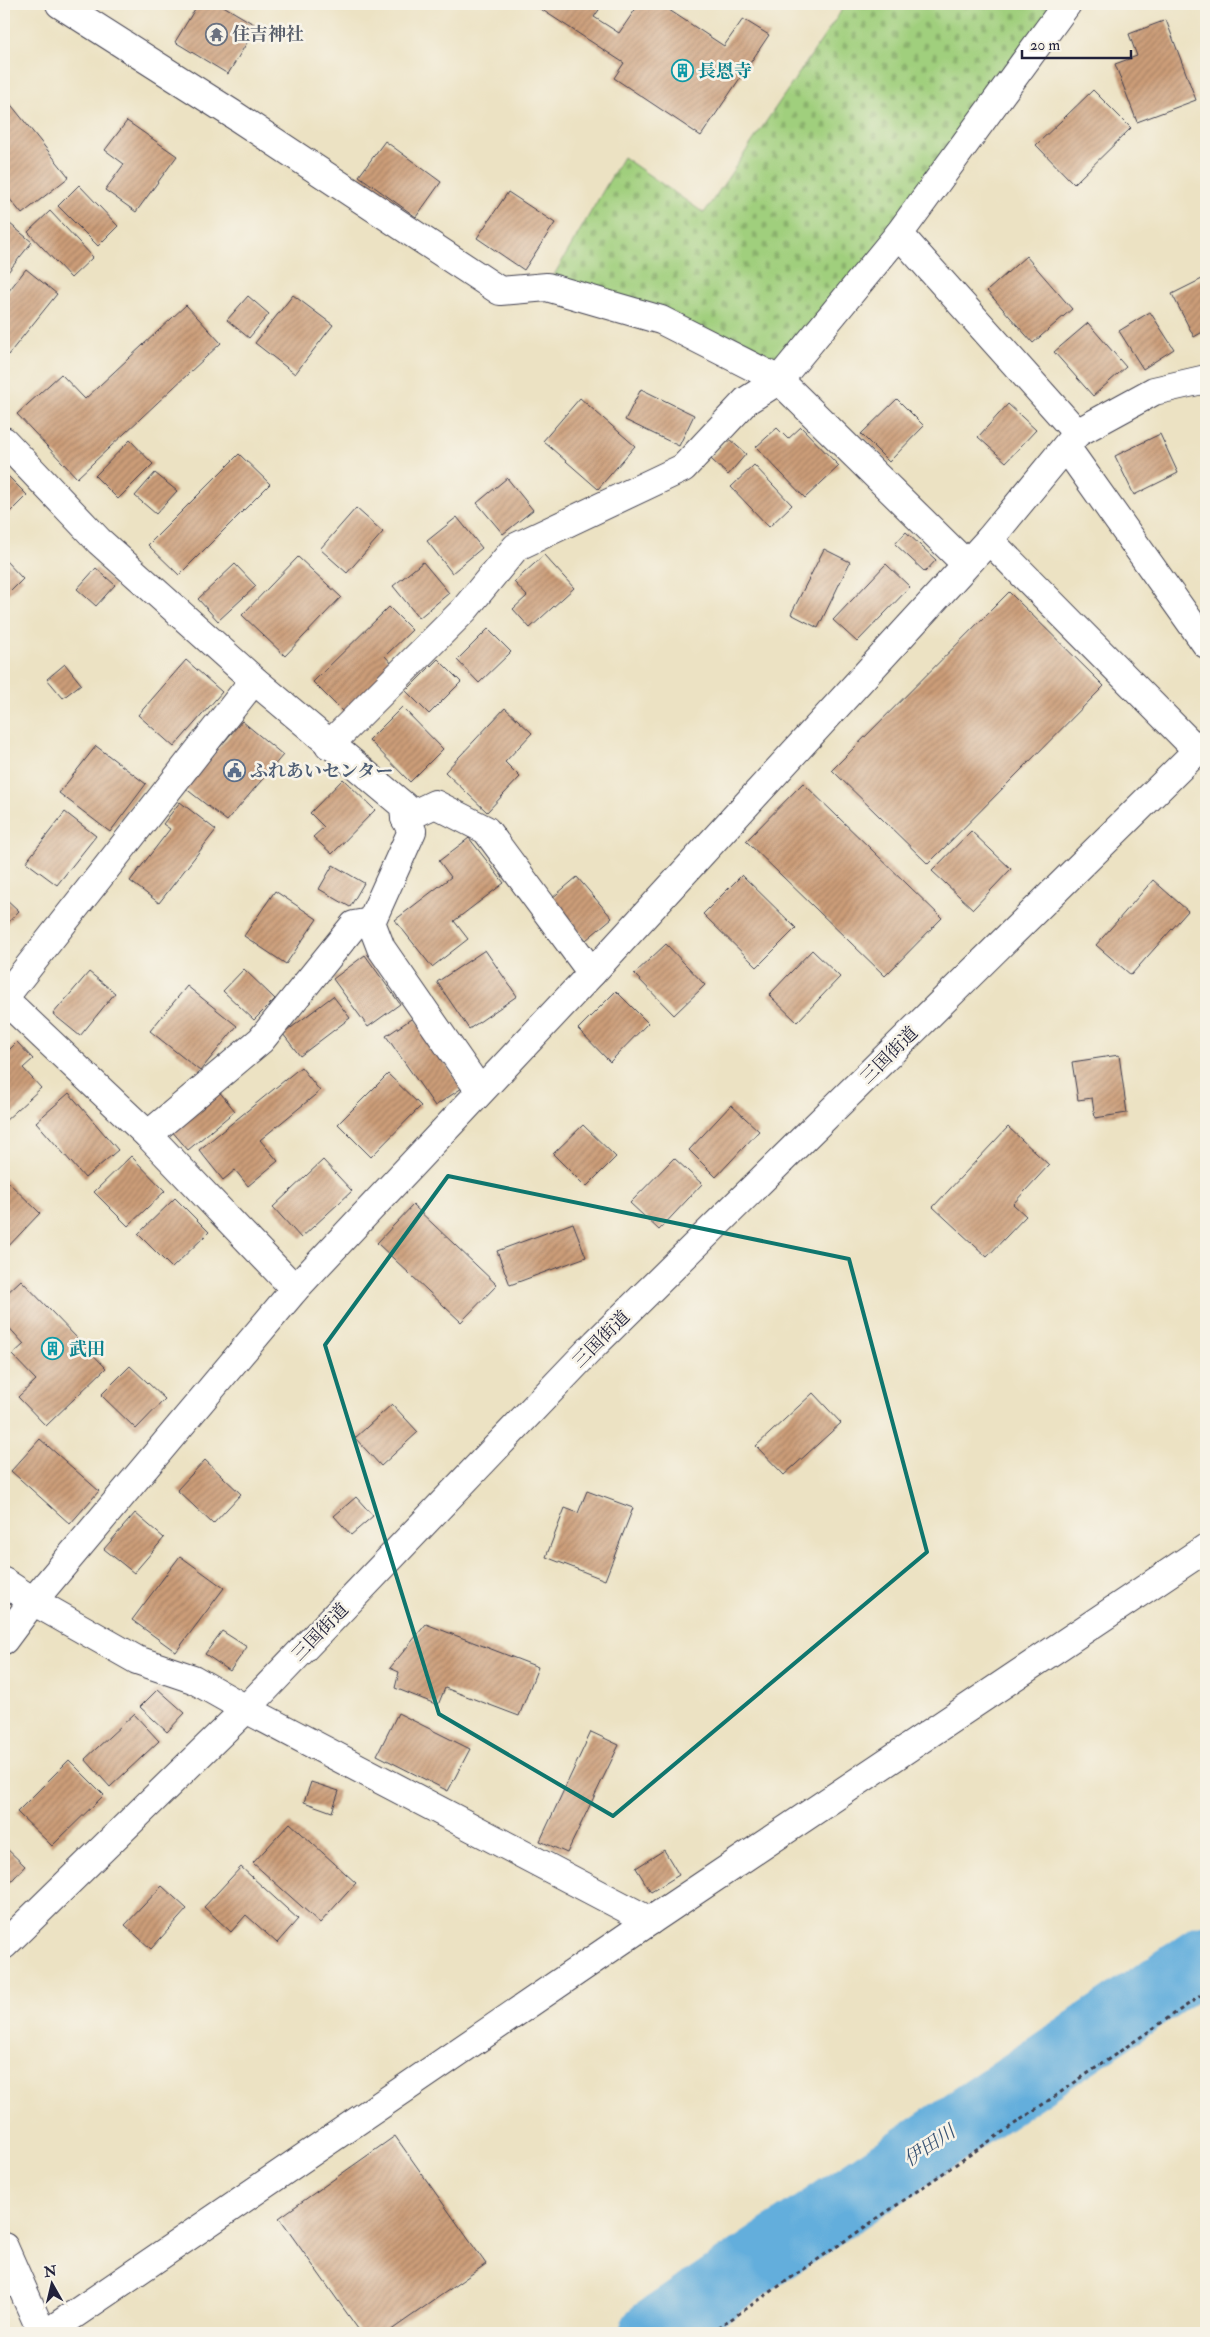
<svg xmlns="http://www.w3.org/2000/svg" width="1210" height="2337" font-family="'IM FELL Double Pica','Noto Serif JP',serif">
  <defs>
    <pattern id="cemetery-stones" width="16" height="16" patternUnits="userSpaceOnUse" patternTransform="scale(1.25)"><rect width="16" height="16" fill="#a0cf7d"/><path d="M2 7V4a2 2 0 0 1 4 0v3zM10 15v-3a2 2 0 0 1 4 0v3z" fill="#8ab16d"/></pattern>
    <pattern id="building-hatch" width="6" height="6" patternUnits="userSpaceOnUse" patternTransform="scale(1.25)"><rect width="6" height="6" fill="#cc9d78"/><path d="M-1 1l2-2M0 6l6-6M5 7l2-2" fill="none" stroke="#a58064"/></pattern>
  </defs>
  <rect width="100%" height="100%" fill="#f7f3e8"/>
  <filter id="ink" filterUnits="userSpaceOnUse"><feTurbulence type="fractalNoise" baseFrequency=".02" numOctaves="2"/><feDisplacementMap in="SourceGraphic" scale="10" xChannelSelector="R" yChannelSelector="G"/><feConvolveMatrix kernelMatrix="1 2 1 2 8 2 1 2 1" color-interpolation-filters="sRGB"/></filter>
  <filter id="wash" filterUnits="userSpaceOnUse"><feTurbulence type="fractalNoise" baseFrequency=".0096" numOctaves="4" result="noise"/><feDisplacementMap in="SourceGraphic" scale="20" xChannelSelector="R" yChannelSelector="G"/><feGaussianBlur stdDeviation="1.12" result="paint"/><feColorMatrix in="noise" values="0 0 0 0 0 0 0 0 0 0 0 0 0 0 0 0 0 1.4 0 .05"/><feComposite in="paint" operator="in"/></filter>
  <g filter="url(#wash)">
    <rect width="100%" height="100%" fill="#ece2c3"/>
    <!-- cemetery -->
    <polygon fill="url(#cemetery-stones)" stroke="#61785c" points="846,4 1067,4 779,380 547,287 623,157 704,213"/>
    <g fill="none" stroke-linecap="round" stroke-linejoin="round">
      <!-- river -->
      <polyline stroke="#64aedc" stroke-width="65" points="652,2333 1206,1957"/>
    </g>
    <g id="blocks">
      <!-- building -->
      <g fill="url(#building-hatch)">
        <polygon points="198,4 220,4 257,26 228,74 175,42"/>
        <polygon points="533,4 603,4 594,17 619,33 639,4 660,4 724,46 743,19 769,35 701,136 614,78 624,63"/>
        <polygon points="1166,20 1196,100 1137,122 1115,64 1137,56 1129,34"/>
        <polygon points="1093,90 1131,128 1074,184 1036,145"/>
        <polygon points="4,96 69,177 22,214 4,192"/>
        <polygon points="127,121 177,156 136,212 105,190 124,164 105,150"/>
        <polygon points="385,141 441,182 416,217 359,176"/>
        <polygon points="79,185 118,226 98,246 58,206"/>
        <polygon points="508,192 555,223 524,270 477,238"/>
        <polygon points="50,211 93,257 71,278 28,232"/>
        <polygon points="4,219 32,242 4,277"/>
        <polygon points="1026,256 1072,309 1033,343 987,291"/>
        <polygon points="26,269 57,294 8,355 4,352 4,297"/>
        <polygon points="1206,277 1206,330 1194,337 1172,294"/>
        <polygon points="293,295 333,325 295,374 255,343"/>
        <polygon points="248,296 269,314 249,338 227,320"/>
        <polygon points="186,305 221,343 77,478 17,414 61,374 85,399"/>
        <polygon points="1150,312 1174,349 1143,369 1119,331"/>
        <polygon points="1088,323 1126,367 1093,396 1054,352"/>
        <polygon points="641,389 694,415 679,446 625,420"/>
        <polygon points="580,398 635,446 598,489 543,441"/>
        <polygon points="897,399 924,426 889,462 861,434"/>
        <polygon points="1008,404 1036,430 1006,462 978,437"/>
        <polygon points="801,427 839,466 805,498 756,447 777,428 788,439"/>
        <polygon points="1160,434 1178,473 1134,495 1115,456"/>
        <polygon points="729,439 746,454 728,475 711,459"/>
        <polygon points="130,440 153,464 118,499 95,476"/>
        <polygon points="239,454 270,484 179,575 148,545"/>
        <polygon points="754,465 792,505 769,527 731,487"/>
        <polygon points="4,472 27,495 4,518"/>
        <polygon points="155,473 177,491 156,514 135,496"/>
        <polygon points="507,478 533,510 503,534 477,503"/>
        <polygon points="356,508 383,532 347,573 320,549"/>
        <polygon points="457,517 482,548 452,573 427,541"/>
        <polygon points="906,532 936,560 925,572 895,544"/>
        <polygon points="824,549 850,562 818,628 791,614"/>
        <polygon points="544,555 574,588 530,628 513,609 527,596 514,582"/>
        <polygon points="298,557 341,597 285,656 242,615"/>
        <polygon points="4,559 23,579 4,598"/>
        <polygon points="423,562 449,593 419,618 393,586"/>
        <polygon points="235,564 256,586 218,621 198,599"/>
        <polygon points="886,564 910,587 857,642 833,620"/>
        <polygon points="96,568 115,585 96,606 77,589"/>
        <polygon points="1009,592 1104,686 928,864 832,770"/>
        <polygon points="389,607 412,630 385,656 393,665 344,713 313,682"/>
        <polygon points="488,629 511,652 479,683 457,660"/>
        <polygon points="438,659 461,682 429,714 406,691"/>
        <polygon points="186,660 222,692 174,747 138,715"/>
        <polygon points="65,664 81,684 63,698 47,679"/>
        <polygon points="402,707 443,749 410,782 369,740"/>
        <polygon points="505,708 532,733 505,762 520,777 487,812 445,772"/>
        <polygon points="242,721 283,755 227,821 185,788"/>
        <polygon points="96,746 146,784 110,832 59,793"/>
        <polygon points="343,779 375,810 332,854 313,837 324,827 310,813"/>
        <polygon points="803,783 942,918 885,976 746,841"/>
        <polygon points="180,802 216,830 159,903 130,881 170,829 163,824"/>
        <polygon points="65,812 96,836 57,885 26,862"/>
        <polygon points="971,831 1011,869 973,909 932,871"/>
        <polygon points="469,838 504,883 454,921 468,939 432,967 395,920 451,877 439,861"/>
        <polygon points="333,865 364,883 350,907 319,889"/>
        <polygon points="742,875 796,928 757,967 703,914"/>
        <polygon points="577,877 612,918 586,940 551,899"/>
        <polygon points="1153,880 1188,911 1131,975 1096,945"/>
        <polygon points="275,891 317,919 286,964 244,936"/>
        <polygon points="4,897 19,911 4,927"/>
        <polygon points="666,944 705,985 674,1015 634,974"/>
        <polygon points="485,950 517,996 469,1029 437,982"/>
        <polygon points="812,950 840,977 797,1022 769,995"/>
        <polygon points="365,955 400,1004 368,1027 333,979"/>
        <polygon points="244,969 275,999 254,1020 223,991"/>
        <polygon points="89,972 115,993 80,1036 53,1014"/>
        <polygon points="187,986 237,1026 200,1071 150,1031"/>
        <polygon points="616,991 648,1023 610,1062 578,1029"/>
        <polygon points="333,996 350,1018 300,1056 283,1034"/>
        <polygon points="414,1017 462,1088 435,1106 386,1036"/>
        <polygon points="17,1042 33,1059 23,1068 41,1088 4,1122 4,1055"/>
        <polygon points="1119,1055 1127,1113 1095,1118 1092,1098 1078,1100 1072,1062"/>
        <polygon points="301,1067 320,1091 260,1140 278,1161 248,1186 235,1170 223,1180 199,1150"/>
        <polygon points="388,1074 421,1106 371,1157 338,1124"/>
        <polygon points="218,1090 235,1111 188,1150 171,1130"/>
        <polygon points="69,1093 118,1150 85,1178 36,1122"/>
        <polygon points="731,1105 759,1131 716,1177 689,1150"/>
        <polygon points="583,1125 616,1157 586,1187 553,1154"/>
        <polygon points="1008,1127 1049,1165 1013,1204 1026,1216 987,1257 933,1207"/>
        <polygon points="131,1156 165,1191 128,1226 94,1192"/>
        <polygon points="674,1158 702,1184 659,1230 630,1203"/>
        <polygon points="323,1160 352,1191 301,1238 273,1207"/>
        <polygon points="4,1178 40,1213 4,1251"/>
        <polygon points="175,1198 209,1232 172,1268 138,1234"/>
        <polygon points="413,1205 497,1285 461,1322 377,1243"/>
        <polygon points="573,1223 586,1257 510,1285 497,1251"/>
        <polygon points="21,1280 106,1368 46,1426 18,1397 36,1380 12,1355 24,1344 4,1322 4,1296"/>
        <polygon points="130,1366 165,1399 136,1429 101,1395"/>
        <polygon points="813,1393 841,1423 784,1475 756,1446"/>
        <polygon points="392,1404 418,1432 381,1466 355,1438"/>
        <polygon points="40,1439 99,1491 70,1524 11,1471"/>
        <polygon points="205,1460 241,1494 213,1524 177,1490"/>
        <polygon points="587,1491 633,1508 605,1580 546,1557 565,1508 578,1513"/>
        <polygon points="356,1497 373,1516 351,1535 334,1516"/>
        <polygon points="135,1513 164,1538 134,1573 104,1549"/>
        <polygon points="180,1556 224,1588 176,1652 132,1620"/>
        <polygon points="426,1624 538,1667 519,1716 445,1688 438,1705 395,1688 399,1672 390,1668"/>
        <polygon points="222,1631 247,1647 230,1671 205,1654"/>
        <polygon points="158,1689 185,1713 167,1732 140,1707"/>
        <polygon points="398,1713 470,1749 448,1791 377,1755"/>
        <polygon points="134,1714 159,1741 110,1787 85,1759"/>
        <polygon points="591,1732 619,1745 567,1853 540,1841"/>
        <polygon points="69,1760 104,1795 52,1846 17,1812"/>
        <polygon points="311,1782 339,1791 332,1812 304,1802"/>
        <polygon points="290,1823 356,1883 320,1923 253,1863"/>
        <polygon points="4,1846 25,1866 4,1889"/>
        <polygon points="664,1850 679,1875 651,1892 636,1868"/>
        <polygon points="241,1867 298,1919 277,1943 246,1915 231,1932 204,1907"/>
        <polygon points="162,1886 187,1909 151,1949 125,1925"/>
        <polygon points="395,2136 486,2264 387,2333 361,2333 279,2218"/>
      </g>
    </g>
  </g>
  <g filter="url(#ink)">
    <use href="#blocks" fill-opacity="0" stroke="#403f4f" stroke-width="1"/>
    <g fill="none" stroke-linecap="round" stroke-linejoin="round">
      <defs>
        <g id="minor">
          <polyline points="60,4 231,113 500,291 547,287 661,320 779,380 899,234 1067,4"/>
          <polyline points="899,234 1077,433"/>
          <polyline points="4,441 99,541 254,680 404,806 405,818 412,831 371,922 381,948 480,1091"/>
          <polyline points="1066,447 1206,644"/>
          <polyline points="989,540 1198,751"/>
          <polyline points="329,745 464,610 516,547 683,468 746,401 779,380 966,564"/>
          <polyline points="405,818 435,804 486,830 592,973"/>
          <polyline points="4,998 254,680"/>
          <polyline points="4,999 148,1135 295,1289"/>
          <polyline points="148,1135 261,1040 354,925 371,922"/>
          <polyline points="4,1582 33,1601 137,1660 193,1679 246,1709 650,1921"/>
          <polyline points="4,1640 33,1601 295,1289 592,973 989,540 1077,433 1154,391 1206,379"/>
          <polyline points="47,2333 650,1921 1206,1548"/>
        </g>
        <polyline id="major" points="4,2247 42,2333"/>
        <polyline id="highway" points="4,1945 246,1709 596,1343 1206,742"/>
      </defs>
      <!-- minor casing -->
      <use href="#minor" stroke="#403f4f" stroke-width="30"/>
      <!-- major casing -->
      <use href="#major" stroke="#403f4f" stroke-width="30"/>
      <!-- highway casing -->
      <use href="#highway" stroke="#403f4f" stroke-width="30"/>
      <!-- path -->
      <polyline stroke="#403f4f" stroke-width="3" stroke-dasharray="4 4" stroke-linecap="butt" points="711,2333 1206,1992"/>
      <!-- minor -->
      <use href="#minor" stroke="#fff" stroke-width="28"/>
      <!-- major -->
      <use href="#major" stroke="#fff" stroke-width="28"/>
      <!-- highway -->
      <use href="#highway" stroke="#fff" stroke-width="28"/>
    </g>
  </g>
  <!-- marked area -->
  <path fill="none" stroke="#0f766e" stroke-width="4" stroke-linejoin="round" d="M448,1176L849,1259L927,1552L613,1816L439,1714L325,1345Z"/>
  <!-- icons -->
  <defs>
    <symbol id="temple-ring" viewBox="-11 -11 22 22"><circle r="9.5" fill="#f7f3e8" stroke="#6b7280" stroke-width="1.5"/><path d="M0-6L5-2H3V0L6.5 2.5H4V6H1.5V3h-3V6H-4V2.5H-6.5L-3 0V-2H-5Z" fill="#6b7280"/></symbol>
    <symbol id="building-ring" viewBox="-11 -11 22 22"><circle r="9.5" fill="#f7f3e8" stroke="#0f9aa8" stroke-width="1.5"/><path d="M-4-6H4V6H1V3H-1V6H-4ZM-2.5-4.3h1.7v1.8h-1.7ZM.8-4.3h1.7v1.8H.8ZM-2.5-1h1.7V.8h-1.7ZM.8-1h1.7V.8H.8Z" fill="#0f9aa8"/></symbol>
    <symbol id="civic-ring" viewBox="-11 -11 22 22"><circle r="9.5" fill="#f7f3e8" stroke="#5c6f8a" stroke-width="1.5"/><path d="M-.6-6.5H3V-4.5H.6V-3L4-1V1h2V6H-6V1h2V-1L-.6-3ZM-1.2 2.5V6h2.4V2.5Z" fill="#5c6f8a"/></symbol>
  </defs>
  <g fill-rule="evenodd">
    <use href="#temple-ring" x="204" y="22" width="25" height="25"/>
    <use href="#building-ring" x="670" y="58" width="25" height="25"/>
    <use href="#civic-ring" x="222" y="758" width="25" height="25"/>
    <use href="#building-ring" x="40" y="1336" width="25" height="25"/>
  </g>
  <g text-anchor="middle" stroke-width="5" stroke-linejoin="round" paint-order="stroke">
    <!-- worship labels -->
    <g font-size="18" font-weight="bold" fill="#5b616d" stroke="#f7f3e8" text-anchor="start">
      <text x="232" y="40">住吉神社</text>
    </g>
    <!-- culture labels -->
    <g font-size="18" font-weight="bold" fill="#0d838f" stroke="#f7f3e8" text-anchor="start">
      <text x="698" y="77">長恩寺</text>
      <text x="69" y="1355">武田</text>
    </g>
    <!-- service labels -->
    <g font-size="18" font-weight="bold" fill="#4e5e75" stroke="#f7f3e8" text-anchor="start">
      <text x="250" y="777">ふれあいセンター</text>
    </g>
    <!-- street labels -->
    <g font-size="18" fill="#22223b" stroke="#f7f3e8">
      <text transform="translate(889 1055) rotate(-45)" y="6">三国街道</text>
      <text transform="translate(601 1339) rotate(-45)" y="6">三国街道</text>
      <text transform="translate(320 1632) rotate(-46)" y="6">三国街道</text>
    </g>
    <!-- water labels -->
    <g font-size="19" font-style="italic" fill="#395373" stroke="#f7f3e8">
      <text transform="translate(929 2145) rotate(-34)" y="7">伊田川</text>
    </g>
  </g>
  <!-- margin -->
  <rect width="1210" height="2337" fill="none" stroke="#f7f3e8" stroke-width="20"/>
  <!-- north arrow -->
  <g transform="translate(52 2284) rotate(352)" stroke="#f7f3e8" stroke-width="4" paint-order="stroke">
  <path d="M0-4L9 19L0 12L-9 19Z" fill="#22223b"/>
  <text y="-8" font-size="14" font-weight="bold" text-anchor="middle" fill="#22223b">N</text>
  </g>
  <!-- scale -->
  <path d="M1022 50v8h109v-8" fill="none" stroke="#22223b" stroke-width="2.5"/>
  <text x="1030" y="50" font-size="15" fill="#22223b" stroke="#f7f3e8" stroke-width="4" paint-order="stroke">20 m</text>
</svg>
